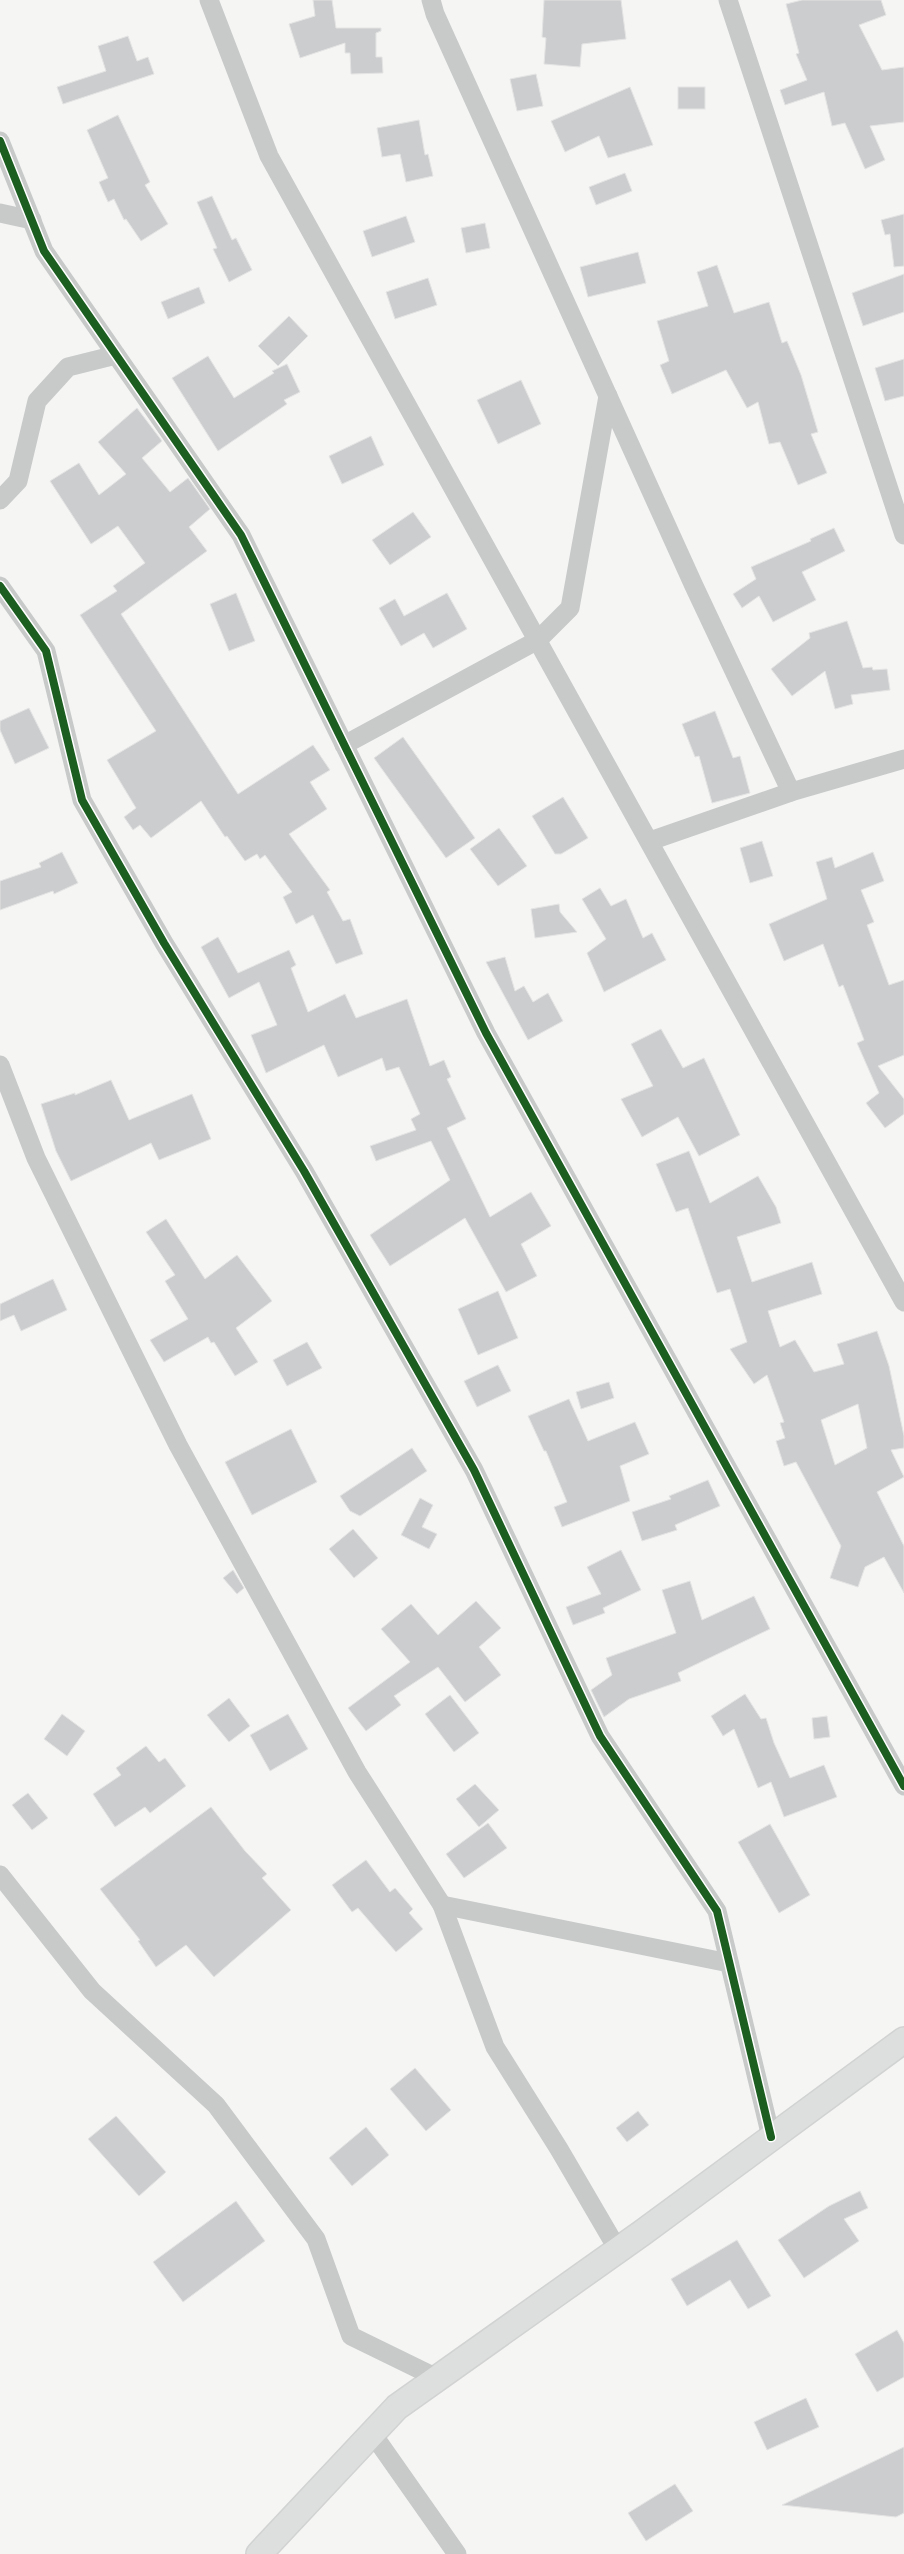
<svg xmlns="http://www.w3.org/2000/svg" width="904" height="2554" font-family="'Alegreya Sans',sans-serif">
  <rect width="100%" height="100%" fill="#f5f5f4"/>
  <!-- building -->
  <g fill="#cccdce" stroke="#e4e4e4" fill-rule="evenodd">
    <polygon points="313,0 332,0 336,28 381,28 381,31 376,33 376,57 382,57 383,73 351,74 350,53 345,53 345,43 300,58 289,24 315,16"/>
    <polygon points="544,0 621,0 626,39 582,44 580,67 544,64 546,38 542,37"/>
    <polygon points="802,0 881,0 886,15 859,25 882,70 904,67 904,122 870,126 885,160 865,169 845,123 832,126 824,92 785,105 780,90 807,80 796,54 799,53 786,4"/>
    <polygon points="128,36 137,61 148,57 154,74 63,104 57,87 106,71 98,46"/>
    <polygon points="536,74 543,106 517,111 510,79"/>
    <polygon points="630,87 653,145 608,158 599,136 565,152 551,121"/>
    <rect x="678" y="87" width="27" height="22"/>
    <polygon points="118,115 150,182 145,185 168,224 141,241 126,219 124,220 114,199 108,202 99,182 108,178 87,130"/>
    <polygon points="419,120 425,155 428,154 433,176 406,182 400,154 382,157 377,128"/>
    <polygon points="625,173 632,191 596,205 589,187"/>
    <polygon points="212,196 232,240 236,238 252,270 229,282 213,249 217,248 197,202"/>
    <polygon points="904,214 904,266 894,267 890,234 885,235 881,220"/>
    <polygon points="406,216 415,242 372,257 363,231"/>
    <polygon points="485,223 490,248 466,253 461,228"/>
    <polygon points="638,252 646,283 588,297 580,267"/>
    <polygon points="717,265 734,313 769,302 782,343 787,341 801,375 818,432 811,434 827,473 798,485 780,442 769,444 758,402 747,408 726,370 672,394 660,365 669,361 657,321 708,306 697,272"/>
    <polygon points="904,274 904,312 863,326 852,293"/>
    <polygon points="428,278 437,305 395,319 386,292"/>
    <polygon points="199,287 205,303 168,319 161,302"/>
    <polygon points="289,316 308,336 278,366 258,346"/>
    <polygon points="208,356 234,398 274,373 272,371 287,364 300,392 284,400 287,404 218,451 172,378"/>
    <polygon points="904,359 904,396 885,401 875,368"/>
    <polygon points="521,380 541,424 498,444 477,400"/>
    <polygon points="137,408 162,441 142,458 170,492 188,478 210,509 189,527 207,551 121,614 238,794 313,745 330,770 310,782 327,809 289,834 330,890 327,892 343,921 350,919 363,954 336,964 313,915 296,924 283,897 292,892 265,855 260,859 257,854 245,861 227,836 225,837 201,801 151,838 140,825 133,830 124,817 136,808 107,760 156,731 80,615 117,591 113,586 145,563 118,526 91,544 50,481 79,463 99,495 126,474 98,442"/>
    <polygon points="371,436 384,465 342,484 329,456"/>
    <polygon points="413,512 431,537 390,565 372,540"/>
    <polygon points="834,528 845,551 802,572 816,600 773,622 759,596 742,608 733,594 756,579 751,567 811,541 810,539"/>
    <polygon points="236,593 255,641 229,651 210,604"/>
    <polygon points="447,593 467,629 433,648 424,633 401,646 379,608 395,599 404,616"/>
    <polygon points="847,621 863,668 872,667 873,670 887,669 890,690 851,695 853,704 835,709 825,671 792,696 771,669 810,638 809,633"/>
    <polygon points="29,708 49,748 15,764 0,730 0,721"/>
    <polygon points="715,711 733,758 740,756 750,793 712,803 699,756 695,757 682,724"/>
    <polygon points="403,737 475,838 446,858 374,758"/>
    <polygon points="563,797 588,838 561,854 555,854 532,816"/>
    <polygon points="499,828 527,866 498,886 470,849"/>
    <polygon points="762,841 773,876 750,883 740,848"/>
    <polygon points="62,852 78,883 54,894 53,891 0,910 0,881 41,867 39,863"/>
    <polygon points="873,852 884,881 861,890 874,922 867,925 889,985 904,980 904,1055 878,1066 904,1099 904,1114 885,1128 866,1103 879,1093 857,1043 864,1040 843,985 839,987 823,944 784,961 769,924 827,899 816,862 832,857 835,868"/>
    <polygon points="600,888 611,906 626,899 643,938 652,933 666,960 604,992 587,953 606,939 582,899"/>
    <polygon points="559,904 560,912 577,932 535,938 531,909"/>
    <polygon points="218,937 238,973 289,950 296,965 291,968 308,1012 345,994 356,1018 407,999 430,1066 444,1060 451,1077 447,1079 466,1119 447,1128 490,1217 531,1192 551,1226 521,1244 537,1276 506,1292 465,1218 390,1266 370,1235 450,1180 431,1141 376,1161 370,1146 416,1130 411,1119 420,1114 399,1067 386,1071 382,1058 338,1077 324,1045 266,1073 251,1035 277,1025 259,982 229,998 201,947"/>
    <polygon points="505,957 515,991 524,986 533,1002 548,993 563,1021 528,1040 486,962"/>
    <polygon points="661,1029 683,1068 704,1058 740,1135 699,1156 678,1117 642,1137 621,1099 653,1086 631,1044"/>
    <polygon points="111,1080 129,1120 192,1094 211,1139 159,1160 151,1143 71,1181 56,1151 41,1104 75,1093 75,1095"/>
    <path d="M689,1151L710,1203L758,1176L776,1207L781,1223L737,1237L752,1282L812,1262L822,1294L768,1311L780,1347L795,1340L814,1372L844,1364L837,1344L877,1331L889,1366L904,1436V1448L891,1450L904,1477L877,1492L904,1546V1593L884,1557L865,1567L858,1587L830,1578L841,1546L796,1462L784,1466L776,1441L785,1438L780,1423L784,1422L767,1375L754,1384L730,1349L747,1342L730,1289L717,1293L688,1208L676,1212L656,1164ZM858,1404L867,1448L835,1465L821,1420Z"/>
    <polygon points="166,1219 205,1279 237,1255 272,1301 236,1328 258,1362 235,1376 214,1342 211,1343 208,1337 164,1362 150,1340 188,1319 165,1281 175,1275 146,1232"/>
    <polygon points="53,1279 67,1310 21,1331 14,1315 0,1321 0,1304"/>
    <polygon points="498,1291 518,1338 478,1355 458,1309"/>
    <polygon points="307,1342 322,1368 287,1386 273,1360"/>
    <polygon points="498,1365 511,1391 477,1407 464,1381"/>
    <polygon points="609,1382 614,1398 581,1409 576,1392"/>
    <polygon points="569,1399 588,1441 635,1422 649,1454 620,1466 630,1501 562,1527 554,1507 567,1502 546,1451 544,1451 528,1416"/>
    <polygon points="291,1429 317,1482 252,1515 225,1462"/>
    <polygon points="412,1448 427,1471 360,1516 350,1511 340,1496"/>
    <polygon points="708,1480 720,1506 675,1525 677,1530 642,1541 632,1512 671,1499 669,1496"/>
    <polygon points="420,1498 433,1505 422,1527 437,1534 429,1549 401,1535"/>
    <polygon points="353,1529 378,1558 354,1578 329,1549"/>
    <polygon points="621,1550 641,1590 603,1608 605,1613 573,1625 566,1607 601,1594 587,1567"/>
    <polygon points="233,1570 244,1588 237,1594 223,1578"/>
    <polygon points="690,1581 702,1620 754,1596 770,1629 678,1673 681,1681 629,1699 604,1717 591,1690 612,1675 606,1658 676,1633 662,1590"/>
    <polygon points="476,1601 501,1628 479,1647 501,1675 465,1702 438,1667 394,1696 401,1705 366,1731 348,1708 410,1662 381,1629 411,1604 438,1635"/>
    <polygon points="745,1694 761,1719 766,1718 774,1743 790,1778 824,1765 837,1797 784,1817 771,1782 758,1788 734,1729 723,1736 711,1716"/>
    <polygon points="450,1695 479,1733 454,1752 425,1714"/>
    <polygon points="229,1698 250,1726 229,1742 207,1715"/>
    <polygon points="62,1714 85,1731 67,1756 44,1739"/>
    <polygon points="288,1714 308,1749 270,1771 250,1735"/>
    <polygon points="827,1716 830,1737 814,1739 812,1718"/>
    <polygon points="146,1746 159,1762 165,1758 186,1786 150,1813 145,1807 115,1827 93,1794 121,1775 116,1768"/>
    <polygon points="475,1784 499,1810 479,1827 456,1799"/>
    <polygon points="28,1793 48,1818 32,1830 12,1805"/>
    <polygon points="211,1807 245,1851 267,1874 262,1878 291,1910 214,1977 186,1945 156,1967 138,1941 140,1940 100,1889"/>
    <polygon points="488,1823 507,1848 464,1878 446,1854"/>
    <polygon points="770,1824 810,1895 779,1913 738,1842"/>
    <polygon points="366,1860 390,1892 395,1888 413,1909 409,1913 423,1929 396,1952 358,1908 352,1912 332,1885"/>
    <polygon points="415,2068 451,2110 426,2131 390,2089"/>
    <polygon points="638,2111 649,2125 627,2142 616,2128"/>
    <polygon points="116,2116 166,2172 139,2196 88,2139"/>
    <polygon points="366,2127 389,2155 352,2186 329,2158"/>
    <polygon points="860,2191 868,2208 844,2219 859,2241 804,2278 778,2240 829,2206"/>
    <polygon points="236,2201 265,2241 183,2302 153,2262"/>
    <polygon points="737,2240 771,2296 748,2309 730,2280 687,2306 671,2279"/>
    <polygon points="897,2330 904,2343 904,2377 877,2392 855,2354"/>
    <polygon points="806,2398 819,2427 767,2450 754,2422"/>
    <polygon points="904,2447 904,2513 896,2517 782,2505"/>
    <polygon points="675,2484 693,2511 646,2541 628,2513"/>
  </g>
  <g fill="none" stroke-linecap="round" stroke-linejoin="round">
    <defs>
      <polyline id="major" points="259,2554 397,2407 642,2233 904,2040"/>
    </defs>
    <!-- major casing -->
    <use href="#major" stroke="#d1d2d2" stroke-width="28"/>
    <!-- minor -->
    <g stroke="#c8caca" stroke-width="19">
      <polyline points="209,0 269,156 904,1302"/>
      <polyline points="431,0 435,14 694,586 791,792"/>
      <polyline points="728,0 904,535"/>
      <polyline points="0,141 44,251 241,535 486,1033 904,1786"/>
      <polyline points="0,213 32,220"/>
      <polyline points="0,500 18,481 37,401 68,367 116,355"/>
      <polyline points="0,586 46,651 82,800 164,943 304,1171 474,1470 600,1736 717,1911 771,2137"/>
      <polyline points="344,745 538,640 570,608 608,396"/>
      <polyline points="650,841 791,792 904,759"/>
      <polyline points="0,1065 36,1158 178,1445 357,1772 442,1905 495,2047 559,2149 618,2250"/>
      <polyline points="0,1875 92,1991 216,2105 316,2239 351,2336 437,2378"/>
      <polyline points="442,1905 729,1963"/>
      <polyline points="372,2433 457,2554"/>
    </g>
    <!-- major -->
    <use href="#major" stroke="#dddede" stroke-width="25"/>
    <defs>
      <g id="cycleway">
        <polyline points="0,141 44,251 241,535 486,1033 904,1786"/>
        <polyline points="0,586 46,651 82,800 164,943 304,1171 474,1470 600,1736 717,1911 771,2137"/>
      </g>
    </defs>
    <!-- cycleway casing -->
    <use href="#cycleway" stroke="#fff" stroke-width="11"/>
    <!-- cycleway -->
    <use href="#cycleway" stroke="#1b5e20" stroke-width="8"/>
  </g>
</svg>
